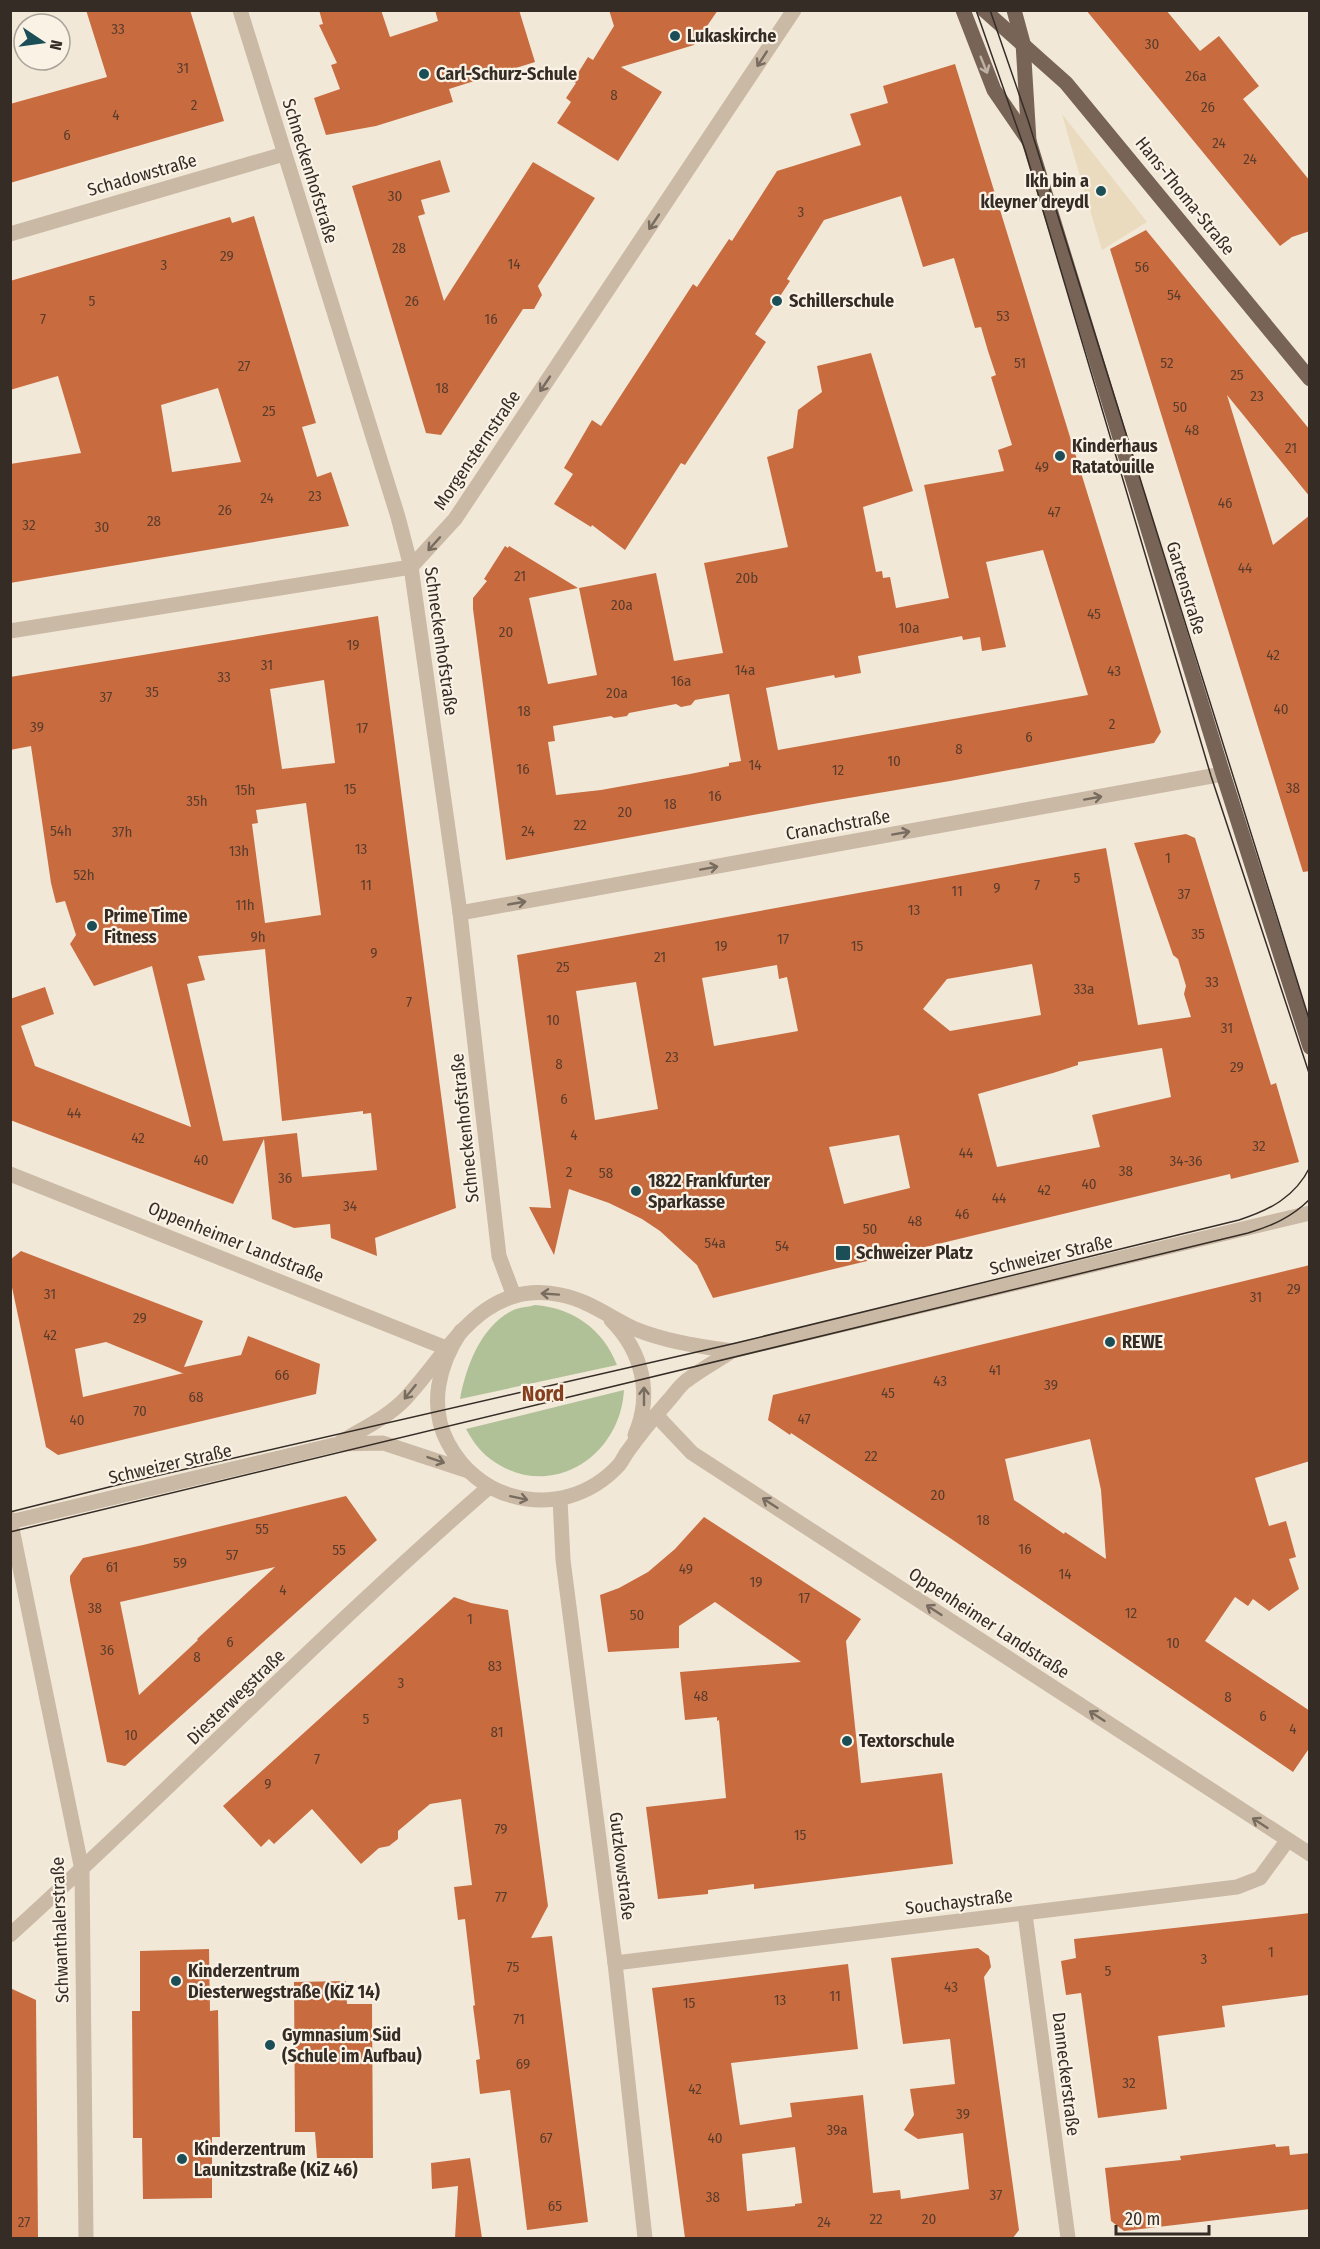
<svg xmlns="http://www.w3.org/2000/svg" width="1320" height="2249" font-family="'Fira Sans Condensed',sans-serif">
  <rect width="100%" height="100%" fill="#f2e8d8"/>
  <!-- green -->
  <g fill="#b0c198">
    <path d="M535,1305C573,1308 603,1329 617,1365L460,1399C466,1366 482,1323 516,1309C522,1307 529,1307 535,1305Z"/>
    <path d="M624,1390C620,1459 547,1503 489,1458C479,1450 472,1440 466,1429Z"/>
  </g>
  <!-- plaza -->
  <polygon fill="#eadbbf" points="1062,114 1147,222 1102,250 1069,139"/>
  <!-- building -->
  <g fill="#c86c40" fill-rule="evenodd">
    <polygon points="86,10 190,10 224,121 10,183 10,104 107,77"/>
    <polygon points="319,10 381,10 390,37 438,21 435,10 519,10 535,62 449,89 453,102 376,126 326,135 314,98 340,89 331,65 337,63 319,25 323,24"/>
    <polygon points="609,10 718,10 694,45 621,67 662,92 618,161 557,123 571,102 566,98 576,83 573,81 588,57 593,60 614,26"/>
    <polygon points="1086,10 1166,10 1200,51 1219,36 1259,86 1243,99 1310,181 1310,231 1292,237 1280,246"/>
    <path d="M955,64L1161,732L1154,743L950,781L819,803L506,860L473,609V598L487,581L484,579L505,546L508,548L509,546L578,588L529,598L548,684L597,675L579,588L656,573L674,661L723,653L704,563L788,547L767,457L793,448L798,410L822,392L817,366L871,353L913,491L863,507L876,572L882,571L883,578L890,577L896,608L949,598L924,485L1004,471L998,450L1012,445L991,377L996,375L988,351L981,327L975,328L954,258L923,267L901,196L824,220L787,279L790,281L755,334L766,342L685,465L681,463L625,550L592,525L591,527L554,504L573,474L564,468L592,420L601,426L693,284L697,287L729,239L732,241L777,171L861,145L850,114L888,103L883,86ZM1043,550L1088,695L778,750L766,688L834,675L835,678L861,673L858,656L962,636L963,640L980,637L982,651L1006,647L986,562ZM729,694L741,761L729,763V766L690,774L601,790L556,795L548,742L555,741L553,726L611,716L614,718L627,716L629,713L676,704L681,707L691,705L695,700Z"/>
    <polygon points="440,160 450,192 421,200 425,214 418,216 444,301 533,162 595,198 538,286 542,295 534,309 523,309 441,435 426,433 352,186"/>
    <path d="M254,216L316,423L302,427L317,477L331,472L349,526L10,583V464L81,453L58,376L10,390V281L230,217L232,223ZM218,388L241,462L172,472L161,405Z"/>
    <polygon points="1146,230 1310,430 1310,497 1227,395 1273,545 1310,515 1310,871 1303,872 1110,249"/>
    <path d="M378,616L456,1208L375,1238L377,1256L331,1238L330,1224L294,1228L272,1219L264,1139L233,1204L10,1120V999L45,987L54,1014L21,1026L35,1066L191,1127L152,966L94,986L70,944L76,935L65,901L56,903L51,883L31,746L10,750V677ZM324,680L335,763L282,769L270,689ZM306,803L321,915L265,923L252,824L258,823L256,810ZM265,949L282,1121L363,1111V1114L371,1113L377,1170L302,1177L297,1133L223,1141L187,984L205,980L198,956Z"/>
    <path d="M1186,834L1195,838L1271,1085L1276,1083L1299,1162L1231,1179L1230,1174L713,1298L697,1265L660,1231L642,1219L609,1203L569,1189L554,1255L529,1207L551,1208L517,955L1106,848L1138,1025L1191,1017L1184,994L1186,986L1178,959L1173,955L1134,843ZM1032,964L1041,1015L950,1031L923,1009L947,979ZM777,965L779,979L787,977L798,1031L714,1046L702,978ZM636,982L658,1109L595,1120L576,991ZM1162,1048L1171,1097L1092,1115L1100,1147L997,1167L978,1094L1053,1073L1078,1065V1062ZM899,1135L910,1188L844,1204L829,1147Z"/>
    <path d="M21,1251L203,1321L184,1367L241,1355L248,1336L320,1364L316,1394L58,1455L46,1447L10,1278V1260ZM106,1342L182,1373H184L83,1397L75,1349Z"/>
    <path d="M1310,1265V1461L1255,1478L1269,1526L1286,1521L1296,1557L1289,1559L1299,1589L1269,1611L1253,1599L1248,1606L1235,1597L1205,1641L1310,1711V1747L1293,1772L947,1536L791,1433L790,1435L768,1420L773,1395ZM1090,1439L1101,1490L1106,1559L1065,1532L1064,1534L1014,1500L1005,1459Z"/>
    <path d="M346,1496L377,1540L125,1766L107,1762L70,1581V1576L83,1558L143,1545ZM275,1567L197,1639L198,1640L139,1695L120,1602Z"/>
    <polygon points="704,1517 861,1619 846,1641 861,1783 942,1773 953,1864 754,1889 754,1884 708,1890 708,1894 658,1899 646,1807 726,1798 719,1720 717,1721 717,1717 685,1720 680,1672 801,1662 715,1602 679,1626 679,1648 608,1652 600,1595 619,1588 648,1572 675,1549"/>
    <polygon points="454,1597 471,1603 508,1610 548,1906 531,1938 552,1936 588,2222 527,2230 510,2090 480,2094 476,2060 480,2059 473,2006 475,2005 465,1919 458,1920 454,1887 472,1885 461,1799 430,1804 398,1831 398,1839 389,1846 379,1848 361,1864 312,1809 274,1844 269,1839 261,1847 223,1806"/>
    <polygon points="1310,1913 1308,1995 1222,2006 1225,2027 1158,2036 1167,2109 1098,2118 1081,1993 1066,1995 1061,1961 1076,1958 1074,1939"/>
    <path d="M978,1948L989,1956L991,1967L984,1977L1019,2230L1013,2238H685L652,1988L848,1964L858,2049L731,2063L740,2125L792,2117L790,2103L863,2095L873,2193L900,2190L901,2199L969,2189L963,2133L918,2139L904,2130L914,2115L910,2089L955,2084L950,2039L903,2044L891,1958ZM795,2147L802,2203L795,2204V2206L747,2211L742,2154Z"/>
    <polygon points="209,1949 210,2011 218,2010 220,2137 212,2137 212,2198 143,2199 142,2138 133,2138 132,2011 140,2011 140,1951"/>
    <polygon points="346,1981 347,2004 372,2004 373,2158 317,2158 315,2132 295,2132 294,1982"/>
    <polygon points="10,1988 36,2000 38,2238 10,2238"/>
    <polygon points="1275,2144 1276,2147 1289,2146 1290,2155 1310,2153 1310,2209 1124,2231 1111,2221 1105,2168 1181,2160 1180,2156"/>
    <polygon points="470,2158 482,2238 455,2238 458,2186 432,2189 431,2163"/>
  </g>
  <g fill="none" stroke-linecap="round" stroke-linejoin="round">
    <!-- minor -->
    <g stroke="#cab9a4" stroke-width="15">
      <polyline points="240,10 398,517 411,567 460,913 499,1256 514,1296"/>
      <polyline points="10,234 284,154"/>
      <polyline points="10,631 411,567 455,519 794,10"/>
      <polyline points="460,913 1223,774"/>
      <polyline points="10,1174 446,1348"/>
      <path d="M611,1320C642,1351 653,1394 635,1435"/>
      <path d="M461,1331C439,1364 428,1406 448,1443C462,1469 485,1489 513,1496C551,1507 591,1495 618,1466C622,1462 624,1456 628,1451C640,1434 654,1417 668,1401C674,1395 679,1386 686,1381C700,1370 717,1361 732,1351L1310,1213"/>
      <polyline points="656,1415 692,1453 1310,1854"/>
      <path d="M341,1442C362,1429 388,1417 405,1399C449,1352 482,1278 561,1295C588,1300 611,1318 635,1329C667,1342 699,1346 732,1351"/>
      <polyline points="560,1499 563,1560 615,1963 645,2238"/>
      <polyline points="10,1519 82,1870 86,2238"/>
      <polyline points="10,1522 338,1444 383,1443 468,1471"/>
      <polyline points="1025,1914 1068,2238"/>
      <path d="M10,1935C172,1788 325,1630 489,1487"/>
      <polyline points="615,1963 1237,1887 1260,1878 1287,1841"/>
    </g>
    <!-- major -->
    <g stroke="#776457" stroke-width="15">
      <polyline points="963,10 994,90 1029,141"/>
      <polyline points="984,10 1066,83 1310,379"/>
      <polyline points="1014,10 1023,43 1029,141 1223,774 1310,1047"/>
    </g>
    <!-- tram -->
    <g stroke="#352c26" stroke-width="1.5">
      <polyline points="976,10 1025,150 1211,776 1310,1076"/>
      <polyline points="990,10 1028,120 1310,1022"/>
      <path d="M10,1512L125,1483L736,1343L1239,1220C1270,1210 1295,1197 1310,1167"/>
      <path d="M10,1532L1248,1233C1272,1226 1292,1217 1310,1199"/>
    </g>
  </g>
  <!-- one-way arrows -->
  <defs><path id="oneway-shaft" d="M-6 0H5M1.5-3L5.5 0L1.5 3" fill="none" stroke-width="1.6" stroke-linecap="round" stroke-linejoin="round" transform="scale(1.5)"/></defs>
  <g stroke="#786b5f">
    <use href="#oneway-shaft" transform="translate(762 59) rotate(123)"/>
    <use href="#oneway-shaft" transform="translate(654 222) rotate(124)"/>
    <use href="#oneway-shaft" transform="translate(545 384) rotate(124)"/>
    <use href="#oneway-shaft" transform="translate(434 544) rotate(132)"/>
    <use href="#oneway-shaft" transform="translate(1093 798) rotate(-10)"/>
    <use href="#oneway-shaft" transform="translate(901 833) rotate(-10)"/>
    <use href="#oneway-shaft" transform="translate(709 868) rotate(-10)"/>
    <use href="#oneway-shaft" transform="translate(517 903) rotate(-10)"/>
    <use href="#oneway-shaft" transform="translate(550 1294) rotate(-176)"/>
    <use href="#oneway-shaft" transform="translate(410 1392) rotate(129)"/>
    <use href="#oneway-shaft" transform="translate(644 1396) rotate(-90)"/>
    <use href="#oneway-shaft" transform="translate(436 1460) rotate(19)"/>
    <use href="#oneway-shaft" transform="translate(519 1498) rotate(12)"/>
    <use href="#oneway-shaft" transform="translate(770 1503) rotate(-147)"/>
    <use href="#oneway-shaft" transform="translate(934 1610) rotate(-147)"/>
    <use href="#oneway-shaft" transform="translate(1097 1716) rotate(-147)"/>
    <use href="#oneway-shaft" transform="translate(1260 1823) rotate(-147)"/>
  </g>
  <use stroke="#beb2a5" href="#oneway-shaft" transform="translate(984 65) rotate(68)"/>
  <!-- markers -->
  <g fill="#1b4e57" stroke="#f9f2e5" stroke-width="2">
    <circle cx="675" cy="36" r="6"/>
    <circle cx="424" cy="74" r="6"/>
    <circle cx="1101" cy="191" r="6"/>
    <circle cx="777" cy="301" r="6"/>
    <circle cx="1060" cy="456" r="6"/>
    <circle cx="92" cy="926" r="6"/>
    <circle cx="636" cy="1191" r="6"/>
    <rect x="835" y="1245" width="16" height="16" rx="3"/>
    <circle cx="1110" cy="1342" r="6"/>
    <circle cx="847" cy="1741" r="6"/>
    <circle cx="176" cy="1981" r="6"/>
    <circle cx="270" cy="2045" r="6"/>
    <circle cx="182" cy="2159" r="6"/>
  </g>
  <g text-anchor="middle" stroke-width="4.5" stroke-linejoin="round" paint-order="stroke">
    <!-- number labels -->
    <g font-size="15" fill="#5a3c2c">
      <text x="118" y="34">33</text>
      <text x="1152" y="49">30</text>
      <text x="183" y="73">31</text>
      <text x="1196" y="81">26a</text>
      <text x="614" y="100">8</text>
      <text x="194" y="110">2</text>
      <text x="1208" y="112">26</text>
      <text x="116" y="120">4</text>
      <text x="67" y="140">6</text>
      <text x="1219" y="148">24</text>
      <text x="1250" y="164">24</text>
      <text x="395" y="201">30</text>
      <text x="801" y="217">3</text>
      <text x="399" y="253">28</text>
      <text x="227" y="261">29</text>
      <text x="514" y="269">14</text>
      <text x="164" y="270">3</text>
      <text x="1142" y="272">56</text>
      <text x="1174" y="300">54</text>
      <text x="92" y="306">5</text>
      <text x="412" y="306">26</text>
      <text x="1003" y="321">53</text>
      <text x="43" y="324">7</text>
      <text x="491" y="324">16</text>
      <text x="1020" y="368">51</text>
      <text x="1167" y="368">52</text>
      <text x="244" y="371">27</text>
      <text x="1237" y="380">25</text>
      <text x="442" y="393">18</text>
      <text x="1257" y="401">23</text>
      <text x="1180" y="412">50</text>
      <text x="269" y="416">25</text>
      <text x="1192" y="435">48</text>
      <text x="1291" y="453">21</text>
      <text x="1042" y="472">49</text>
      <text x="315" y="501">23</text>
      <text x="267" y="503">24</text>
      <text x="1225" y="508">46</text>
      <text x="225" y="515">26</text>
      <text x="1054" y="517">47</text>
      <text x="154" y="526">28</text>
      <text x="29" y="530">32</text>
      <text x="102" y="532">30</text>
      <text x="1245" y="573">44</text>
      <text x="520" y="581">21</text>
      <text x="747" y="583">20b</text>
      <text x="622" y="610">20a</text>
      <text x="1094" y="619">45</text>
      <text x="909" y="633">10a</text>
      <text x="506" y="637">20</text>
      <text x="353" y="650">19</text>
      <text x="1273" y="660">42</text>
      <text x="267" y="670">31</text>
      <text x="745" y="675">14a</text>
      <text x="1114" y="676">43</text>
      <text x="224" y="682">33</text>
      <text x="681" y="686">16a</text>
      <text x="152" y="697">35</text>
      <text x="617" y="698">20a</text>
      <text x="106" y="702">37</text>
      <text x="1281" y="714">40</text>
      <text x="524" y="716">18</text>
      <text x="1112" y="729">2</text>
      <text x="37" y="732">39</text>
      <text x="362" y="733">17</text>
      <text x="1029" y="742">6</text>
      <text x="959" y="754">8</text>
      <text x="894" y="766">10</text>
      <text x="755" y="770">14</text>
      <text x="523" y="774">16</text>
      <text x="838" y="775">12</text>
      <text x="1293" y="793">38</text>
      <text x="350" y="794">15</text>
      <text x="245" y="795">15h</text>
      <text x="715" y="801">16</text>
      <text x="197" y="806">35h</text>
      <text x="670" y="809">18</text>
      <text x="625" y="817">20</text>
      <text x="580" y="830">22</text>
      <text x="61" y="836">54h</text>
      <text x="528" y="836">24</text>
      <text x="122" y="837">37h</text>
      <text x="361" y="854">13</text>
      <text x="239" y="856">13h</text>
      <text x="1168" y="863">1</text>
      <text x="84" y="880">52h</text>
      <text x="1077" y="883">5</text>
      <text x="366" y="890">11</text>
      <text x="1037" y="890">7</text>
      <text x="997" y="893">9</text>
      <text x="957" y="896">11</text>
      <text x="1184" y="899">37</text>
      <text x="245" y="910">11h</text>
      <text x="914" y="915">13</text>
      <text x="1198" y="939">35</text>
      <text x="258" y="942">9h</text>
      <text x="783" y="944">17</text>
      <text x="721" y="951">19</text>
      <text x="857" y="951">15</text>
      <text x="374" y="958">9</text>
      <text x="660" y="962">21</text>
      <text x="563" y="972">25</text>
      <text x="1212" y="987">33</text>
      <text x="1084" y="994">33a</text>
      <text x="409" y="1007">7</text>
      <text x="553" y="1025">10</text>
      <text x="1227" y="1033">31</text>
      <text x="672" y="1062">23</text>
      <text x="559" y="1069">8</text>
      <text x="1237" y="1072">29</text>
      <text x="564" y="1104">6</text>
      <text x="74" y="1118">44</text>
      <text x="574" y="1140">4</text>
      <text x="138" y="1143">42</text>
      <text x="1259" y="1151">32</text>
      <text x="966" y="1158">44</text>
      <text x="201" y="1165">40</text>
      <text x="1186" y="1166">34-36</text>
      <text x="1126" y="1176">38</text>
      <text x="569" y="1177">2</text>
      <text x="606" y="1178">58</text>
      <text x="285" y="1183">36</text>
      <text x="1089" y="1189">40</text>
      <text x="1044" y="1195">42</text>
      <text x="999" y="1203">44</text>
      <text x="350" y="1211">34</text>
      <text x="962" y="1219">46</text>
      <text x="915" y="1226">48</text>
      <text x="870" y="1234">50</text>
      <text x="715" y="1248">54a</text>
      <text x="782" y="1251">54</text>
      <text x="1294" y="1294">29</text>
      <text x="50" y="1299">31</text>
      <text x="1256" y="1302">31</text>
      <text x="140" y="1323">29</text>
      <text x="50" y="1340">42</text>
      <text x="995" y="1375">41</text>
      <text x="282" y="1380">66</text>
      <text x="940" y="1386">43</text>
      <text x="1051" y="1390">39</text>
      <text x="888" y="1398">45</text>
      <text x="196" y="1402">68</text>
      <text x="140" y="1416">70</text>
      <text x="804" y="1424">47</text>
      <text x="77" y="1425">40</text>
      <text x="871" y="1461">22</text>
      <text x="938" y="1500">20</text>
      <text x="983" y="1525">18</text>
      <text x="262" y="1534">55</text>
      <text x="1025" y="1554">16</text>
      <text x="339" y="1555">55</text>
      <text x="232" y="1560">57</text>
      <text x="180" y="1568">59</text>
      <text x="112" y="1572">61</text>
      <text x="686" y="1574">49</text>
      <text x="1065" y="1579">14</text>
      <text x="756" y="1587">19</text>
      <text x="283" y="1595">4</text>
      <text x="804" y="1603">17</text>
      <text x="95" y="1613">38</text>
      <text x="1131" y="1618">12</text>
      <text x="637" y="1620">50</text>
      <text x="470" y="1624">1</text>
      <text x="230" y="1647">6</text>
      <text x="1173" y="1648">10</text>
      <text x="107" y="1655">36</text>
      <text x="197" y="1662">8</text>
      <text x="495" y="1671">83</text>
      <text x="401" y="1688">3</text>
      <text x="701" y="1701">48</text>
      <text x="1228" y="1702">8</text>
      <text x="1263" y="1721">6</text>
      <text x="366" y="1724">5</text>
      <text x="1293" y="1734">4</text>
      <text x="497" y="1737">81</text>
      <text x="131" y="1740">10</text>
      <text x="317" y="1764">7</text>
      <text x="268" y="1789">9</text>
      <text x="501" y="1834">79</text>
      <text x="800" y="1840">15</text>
      <text x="501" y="1902">77</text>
      <text x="1271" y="1957">1</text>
      <text x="1204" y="1964">3</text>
      <text x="513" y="1972">75</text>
      <text x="1108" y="1976">5</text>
      <text x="951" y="1992">43</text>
      <text x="835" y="2001">11</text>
      <text x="780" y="2005">13</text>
      <text x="689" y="2008">15</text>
      <text x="519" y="2024">71</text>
      <text x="523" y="2069">69</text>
      <text x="1129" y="2088">32</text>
      <text x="695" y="2094">42</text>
      <text x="963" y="2119">39</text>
      <text x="837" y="2135">39a</text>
      <text x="546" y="2143">67</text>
      <text x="715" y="2143">40</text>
      <text x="996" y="2200">37</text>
      <text x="713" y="2202">38</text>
      <text x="555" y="2211">65</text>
      <text x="876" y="2224">22</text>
      <text x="929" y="2224">20</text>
      <text x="24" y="2227">27</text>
      <text x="824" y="2227">24</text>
    </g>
    <!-- poi labels -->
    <g font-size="18" font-weight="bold" fill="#352c26" stroke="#f9f2e5" text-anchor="start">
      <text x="687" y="42">Lukaskirche</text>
      <text x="436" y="80">Carl-Schurz-Schule</text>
      <text x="1089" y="187" text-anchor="end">Ikh bin a<tspan x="1089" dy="21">kleyner dreydl</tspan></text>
      <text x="789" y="307">Schillerschule</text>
      <text x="1072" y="452">Kinderhaus<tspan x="1072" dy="21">Ratatouille</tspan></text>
      <text x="104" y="922">Prime Time<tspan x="104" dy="21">Fitness</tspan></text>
      <text x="648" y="1187">1822 Frankfurter<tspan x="648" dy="21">Sparkasse</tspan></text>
      <text x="856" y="1259">Schweizer Platz</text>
      <text x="1122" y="1348">REWE</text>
      <text x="859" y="1747">Textorschule</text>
      <text x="188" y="1977">Kinderzentrum<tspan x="188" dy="21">Diesterwegstraße (KiZ 14)</tspan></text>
      <text x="282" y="2041">Gymnasium Süd<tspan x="282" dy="21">(Schule im Aufbau)</tspan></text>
      <text x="194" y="2155">Kinderzentrum<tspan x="194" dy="21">Launitzstraße (KiZ 46)</tspan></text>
    </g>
    <!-- street labels -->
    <g font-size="18" fill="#352c26" stroke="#f9f2e5">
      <text transform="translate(310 171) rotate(73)" y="6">Schneckenhofstraße</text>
      <text transform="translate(142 175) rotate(-16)" y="6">Schadowstraße</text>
      <text transform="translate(1185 196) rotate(51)" y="6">Hans-Thoma-Straße</text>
      <text transform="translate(477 450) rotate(-56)" y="6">Morgensternstraße</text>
      <text transform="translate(1186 588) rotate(73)" y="6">Gartenstraße</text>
      <text transform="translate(441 641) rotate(82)" y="6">Schneckenhofstraße</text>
      <text transform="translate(838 825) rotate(-10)" y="6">Cranachstraße</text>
      <text transform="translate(465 1128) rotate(-96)" y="6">Schneckenhofstraße</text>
      <text transform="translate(236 1242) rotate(22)" y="6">Oppenheimer Landstraße</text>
      <text transform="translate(1051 1255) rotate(-13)" y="6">Schweizer Straße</text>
      <text transform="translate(170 1464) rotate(-13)" y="6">Schweizer Straße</text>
      <text transform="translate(989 1623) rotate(33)" y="6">Oppenheimer Landstraße</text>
      <text transform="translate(236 1697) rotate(-44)" y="6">Diesterwegstraße</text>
      <text transform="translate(622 1866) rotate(83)" y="6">Gutzkowstraße</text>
      <text transform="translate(959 1902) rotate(-7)" y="6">Souchaystraße</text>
      <text transform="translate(60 1930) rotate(-92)" y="6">Schwanthalerstraße</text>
      <text transform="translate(1066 2074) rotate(83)" y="6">Danneckerstraße</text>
    </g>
    <!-- quarter labels -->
    <g font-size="21" font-weight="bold" fill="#853f1e" stroke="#f9f2e5">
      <text x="543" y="1401">Nord</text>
    </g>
  </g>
  <!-- border -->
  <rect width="1320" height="2249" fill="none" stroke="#352c26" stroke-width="24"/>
  <!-- north arrow -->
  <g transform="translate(42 42) rotate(103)"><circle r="28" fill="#f9f2e5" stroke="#aba399" stroke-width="1.5"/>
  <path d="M0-4.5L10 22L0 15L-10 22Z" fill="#1b4e57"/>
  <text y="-9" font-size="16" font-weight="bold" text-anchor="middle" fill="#352c26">N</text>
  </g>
  <!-- scale -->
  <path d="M1116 2225v9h93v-9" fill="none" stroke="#352c26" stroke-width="3"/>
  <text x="1125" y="2225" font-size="18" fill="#352c26" stroke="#f9f2e5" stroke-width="4.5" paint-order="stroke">20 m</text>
</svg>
